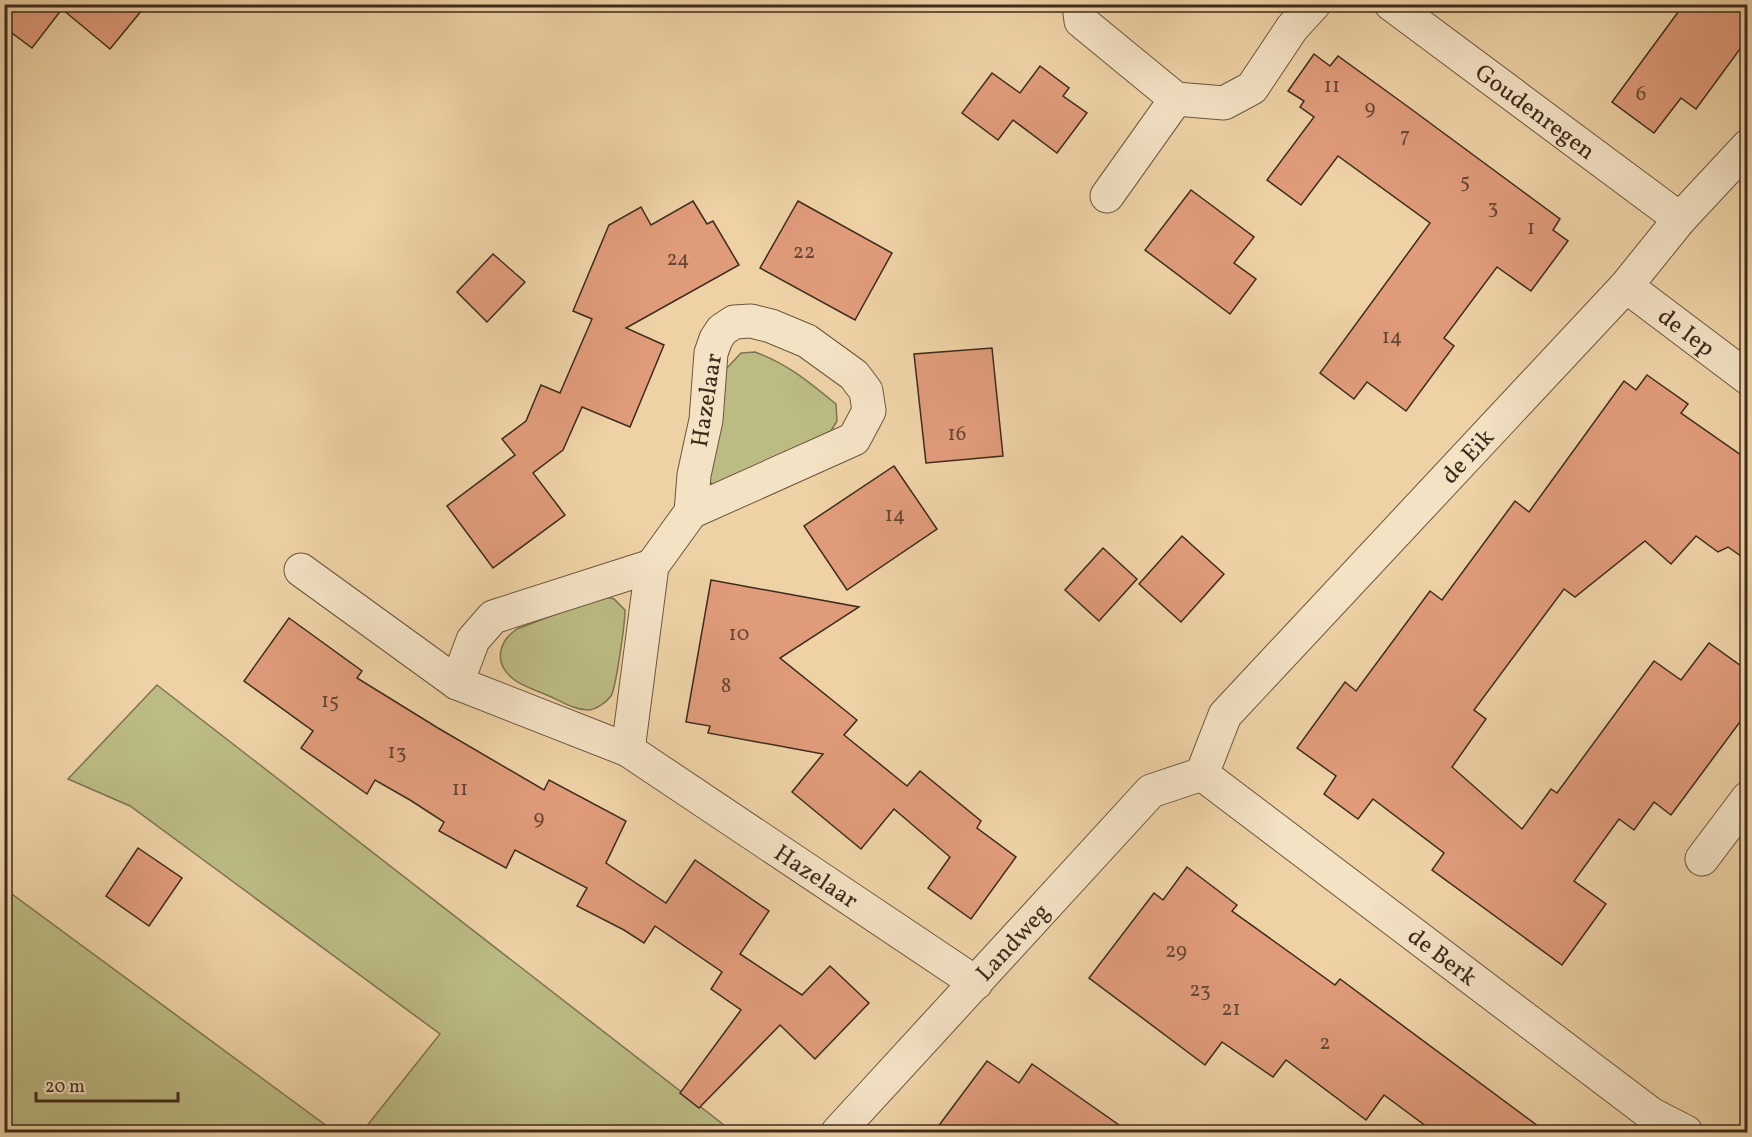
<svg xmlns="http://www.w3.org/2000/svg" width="1752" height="1137" font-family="Vollkorn,serif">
  <rect width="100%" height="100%" fill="#eed2a6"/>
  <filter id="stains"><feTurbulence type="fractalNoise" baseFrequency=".00333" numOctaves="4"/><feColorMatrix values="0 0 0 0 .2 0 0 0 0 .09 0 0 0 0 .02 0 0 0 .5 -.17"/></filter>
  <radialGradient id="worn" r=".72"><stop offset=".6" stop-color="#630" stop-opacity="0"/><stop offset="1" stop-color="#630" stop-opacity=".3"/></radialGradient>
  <!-- green -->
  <g fill="#bcbb84" stroke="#7e7350" stroke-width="1.5">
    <path d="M755,352C788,364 809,382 836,404L837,421L831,431L722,485L714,486L708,480L725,370L741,353Z"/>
    <path d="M603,596L614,599L625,610C625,623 616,688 611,696C606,703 595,710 588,710C574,710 561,701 549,696C538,691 521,686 512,678C493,662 499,641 517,629Z"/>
    <polygon points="157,685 733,1132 362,1132 440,1034 130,806 68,779"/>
    <polygon points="4,889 5,889 335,1132 5,1132"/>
  </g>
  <!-- building -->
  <g fill="#e09b7b" stroke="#3f2b1b" stroke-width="1.5">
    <polygon points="4,4 147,4 110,49 62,9 32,48 4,27"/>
    <polygon points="1684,4 1748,4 1748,38 1696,109 1681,98 1654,133 1612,102"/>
    <polygon points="1314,54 1330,66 1338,56 1407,106 1560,219 1553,230 1568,241 1531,291 1497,267 1444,338 1454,346 1406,411 1367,382 1354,399 1320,373 1430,223 1338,156 1301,205 1267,180 1314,117 1300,107 1304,101 1288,91"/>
    <polygon points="1040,66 1069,88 1063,96 1087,113 1057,153 1013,120 998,140 962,113 992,73 1020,93"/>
    <polygon points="1191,190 1254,237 1234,263 1256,279 1230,314 1145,250"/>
    <polygon points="693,201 707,224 713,221 739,265 626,328 664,345 630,427 582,407 563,450 533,473 565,515 493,568 447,506 515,455 502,439 526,421 541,385 560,393 592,319 573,311 609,225 641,207 651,225"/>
    <polygon points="798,201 892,253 855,320 760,268"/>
    <polygon points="493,254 525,282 487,322 457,292"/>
    <polygon points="992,348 1003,456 926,463 914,354"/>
    <polygon points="1647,375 1688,404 1681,413 1748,460 1748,561 1728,547 1718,552 1696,536 1671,564 1645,541 1575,597 1564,589 1474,710 1486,719 1452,767 1522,829 1551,789 1557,793 1654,661 1681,680 1709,643 1748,671 1748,711 1671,815 1654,802 1634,830 1619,819 1574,881 1606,904 1562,965 1432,870 1444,853 1373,799 1358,819 1324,794 1336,776 1297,748 1345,682 1356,691 1430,591 1442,600 1515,501 1529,512 1624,381 1636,390"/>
    <polygon points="894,466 937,529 847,590 804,526"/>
    <polygon points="1182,536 1224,574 1181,622 1139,584"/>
    <polygon points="1103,548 1137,579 1099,621 1065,590"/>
    <polygon points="711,580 859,607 780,658 857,720 844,735 907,786 920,771 981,821 977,828 1016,857 971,919 928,888 950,857 894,809 861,849 792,792 823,754 708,733 710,726 686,722"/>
    <polygon points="289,618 362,671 357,678 438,728 544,790 549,780 626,821 606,863 666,903 695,860 769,911 740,954 802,995 830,966 869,1003 815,1059 780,1025 699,1108 680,1093 741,1010 711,989 722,972 655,926 644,943 624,930 577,906 587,888 515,850 506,868 439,831 444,822 410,800 375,780 367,794 301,748 313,731 244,681"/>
    <polygon points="138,848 182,878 149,926 106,896"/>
    <polygon points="1187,867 1237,905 1232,911 1335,985 1340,979 1546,1132 1434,1132 1384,1095 1366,1120 1286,1060 1273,1077 1222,1042 1205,1065 1089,978 1154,893 1163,900"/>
    <polygon points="987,1061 1019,1083 1032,1064 1129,1132 934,1132"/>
  </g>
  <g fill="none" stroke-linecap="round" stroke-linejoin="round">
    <defs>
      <g id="street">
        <polyline points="1079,4 1081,21 1176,99 1224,103 1252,88 1292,28 1314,4"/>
        <path id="s1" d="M1391,4L1680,219"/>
        <polyline points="1107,196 1176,99"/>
        <path id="s2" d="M1626,286L1748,378"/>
        <path id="s3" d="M301,570L457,683L628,750L976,983"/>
        <polyline points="457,683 473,640 493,617 652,566"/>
        <polyline points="628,750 652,566 691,512 854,439 869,411 866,391 854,375 807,341 771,326 751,321 734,322 722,330 716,339 711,353 706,420 694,475 691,512"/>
        <path id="s4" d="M1202,774L1225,715L1626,286L1680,219L1748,146"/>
        <path id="s5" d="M1202,774L1651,1114L1686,1132"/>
        <polyline points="1702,859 1748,798"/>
        <path id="s6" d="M838,1132L1151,791L1202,774"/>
      </g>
    </defs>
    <!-- street casing -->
    <use href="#street" stroke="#6b553e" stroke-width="35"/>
    <!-- street -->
    <use href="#street" stroke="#f4e2c5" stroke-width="33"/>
  </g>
  <g text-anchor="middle" stroke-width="5" stroke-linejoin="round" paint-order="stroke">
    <!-- number labels -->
    <g font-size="21" fill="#674733">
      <text x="1332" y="92">11</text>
      <text x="1641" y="100">6</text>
      <text x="1370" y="114">9</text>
      <text x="1405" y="142">7</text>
      <text x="1465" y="187">5</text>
      <text x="1493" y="213">3</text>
      <text x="1531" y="234">1</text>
      <text x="804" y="258">22</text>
      <text x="678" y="265">24</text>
      <text x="1392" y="343">14</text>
      <text x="957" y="440">16</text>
      <text x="895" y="521">14</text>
      <text x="739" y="640">10</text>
      <text x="726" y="692">8</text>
      <text x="330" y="707">15</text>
      <text x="397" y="758">13</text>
      <text x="460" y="795">11</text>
      <text x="539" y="824">9</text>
      <text x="1176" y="957">29</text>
      <text x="1200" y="996">23</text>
      <text x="1231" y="1015">21</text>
      <text x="1325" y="1049">2</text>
    </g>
    <!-- street labels -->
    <g font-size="24" fill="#3f2b1b" stroke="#f4e2c5">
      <text dy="8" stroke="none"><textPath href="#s1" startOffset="180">Goudenregen</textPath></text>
      <text dy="8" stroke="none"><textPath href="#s2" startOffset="76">de Iep</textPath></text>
      <text transform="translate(706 400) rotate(-81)" y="8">Hazelaar</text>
      <text dy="8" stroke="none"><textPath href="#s4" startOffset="418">de Eik</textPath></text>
      <text dy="8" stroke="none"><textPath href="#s3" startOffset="603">Hazelaar</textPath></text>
      <text dy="8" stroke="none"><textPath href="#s6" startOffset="258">Landweg</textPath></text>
      <text dy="8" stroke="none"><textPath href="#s5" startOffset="302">de Berk</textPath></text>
    </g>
  </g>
  <!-- margin -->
  <rect width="1752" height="1137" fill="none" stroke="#eed2a6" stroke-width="24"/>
  <rect x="6" y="6" width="1740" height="1125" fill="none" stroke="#3f2b1b" stroke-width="3"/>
  <rect x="12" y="12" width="1728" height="1113" fill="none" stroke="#3f2b1b" stroke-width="1.5"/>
  <!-- scale -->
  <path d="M36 1092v9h142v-9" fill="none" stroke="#3f2b1b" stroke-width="3"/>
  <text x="45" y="1092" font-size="18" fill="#3f2b1b" stroke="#f4e2c5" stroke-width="4.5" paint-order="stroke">20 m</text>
  <rect width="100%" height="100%" filter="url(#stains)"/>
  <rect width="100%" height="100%" fill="url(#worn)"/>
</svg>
